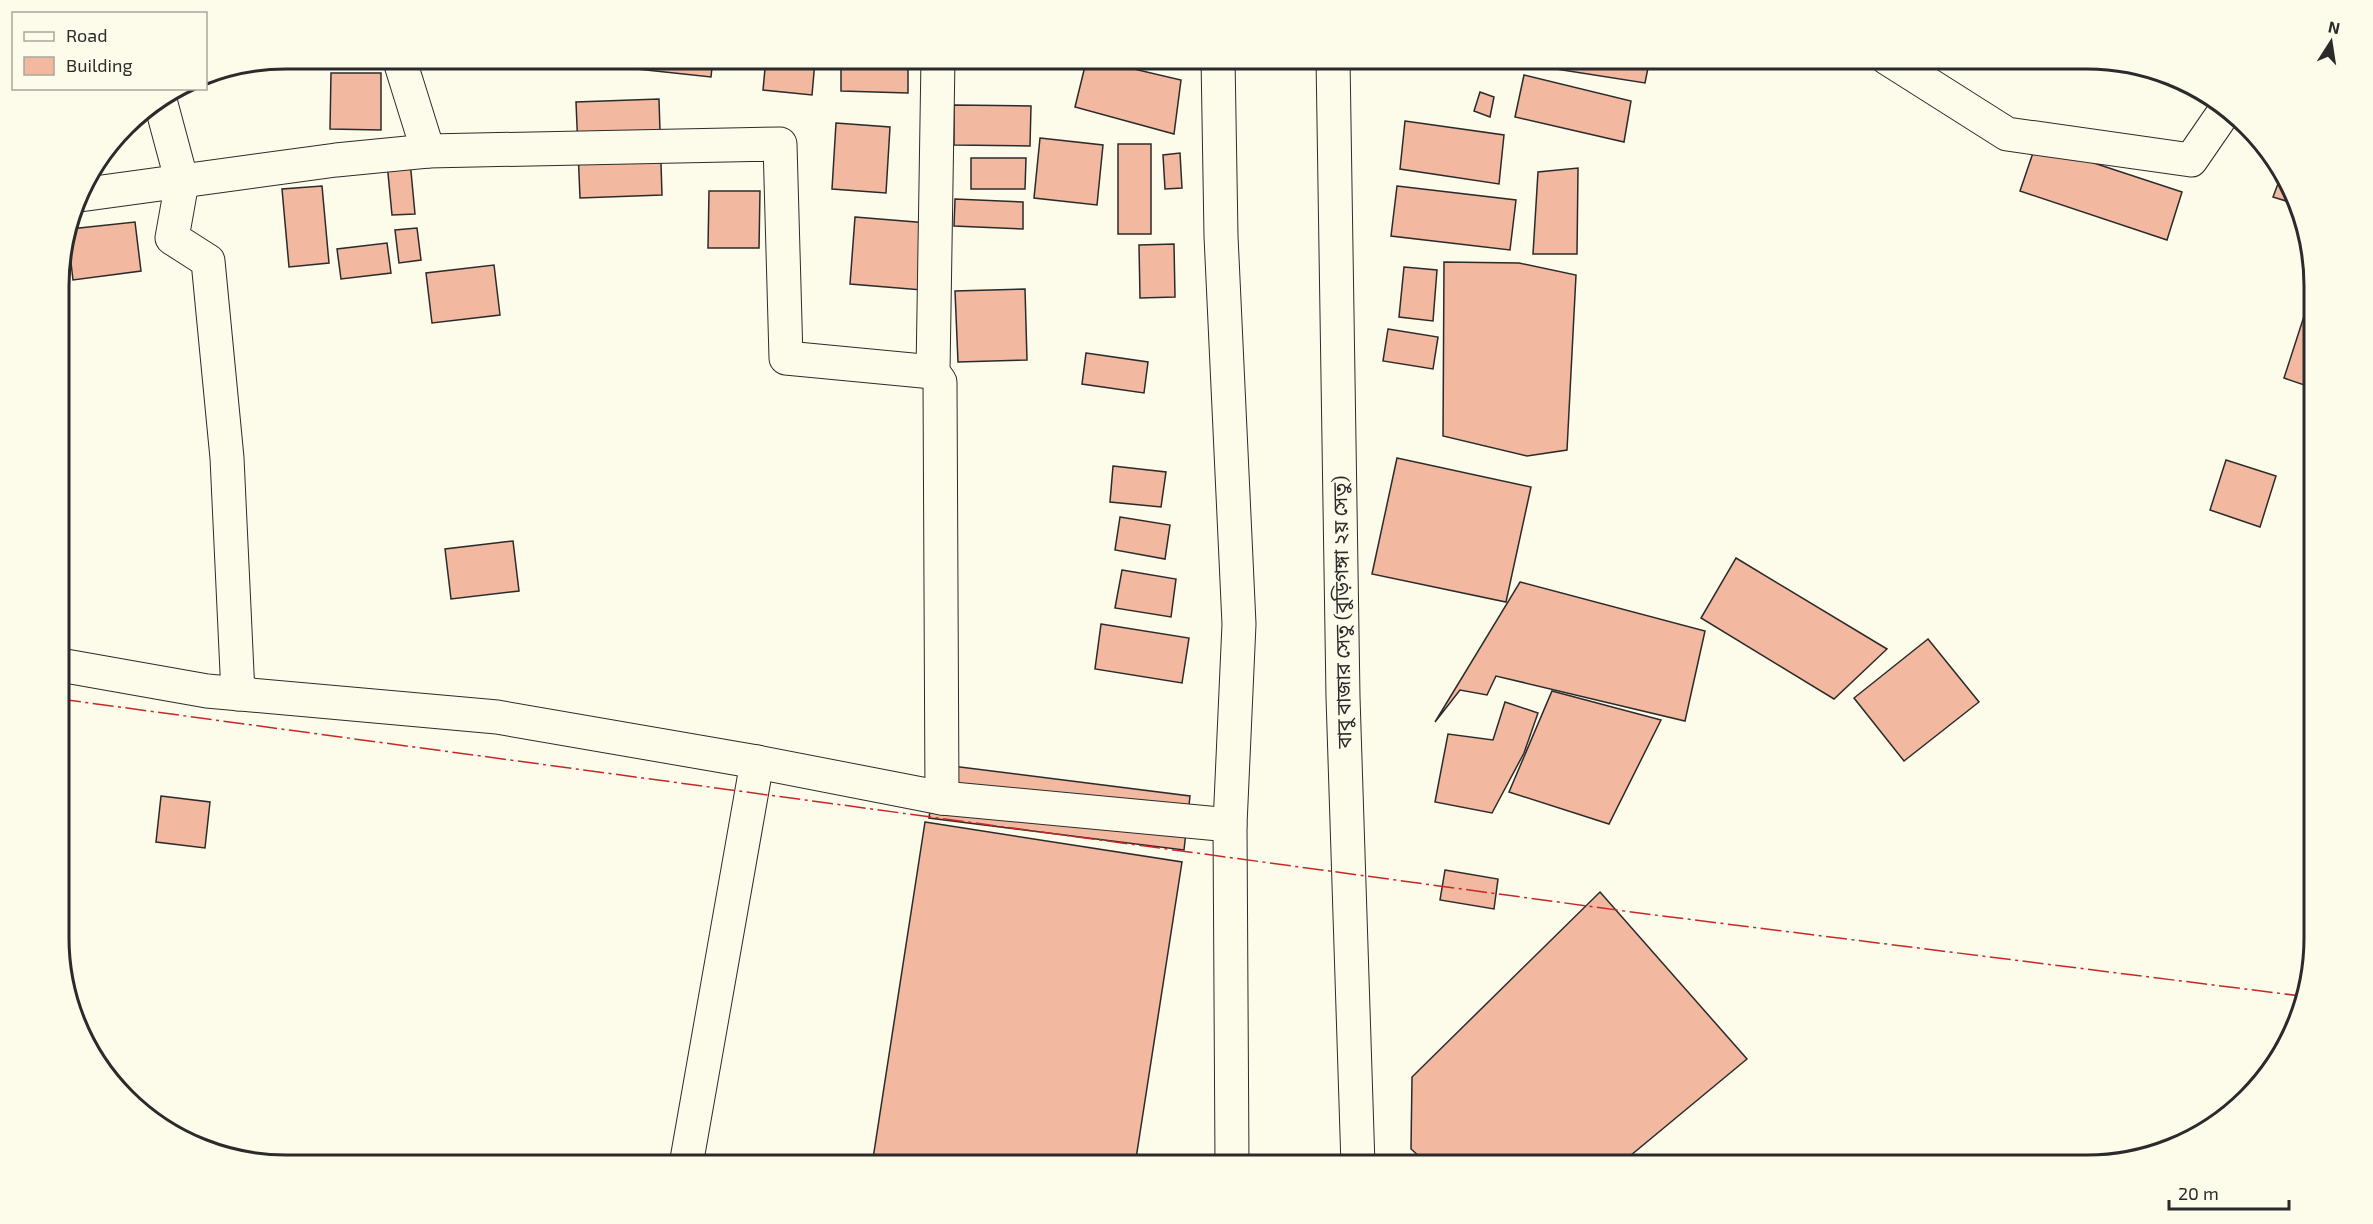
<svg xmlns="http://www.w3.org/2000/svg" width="2373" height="1224" font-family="'Exo 2','Noto Sans Bengali',sans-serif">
  <rect width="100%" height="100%" fill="#fdfbea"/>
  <!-- building -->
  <g fill="#f2b8a0" stroke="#2b2b2b" stroke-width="1.5">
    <polygon points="581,58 713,58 711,77 581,63"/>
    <polygon points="766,58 815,61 812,95 763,90"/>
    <polygon points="1000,58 1039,58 1038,61"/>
    <polygon points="1087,58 1181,80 1174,134 1075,107"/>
    <polygon points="1525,58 1650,58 1645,83 1524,64"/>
    <polygon points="841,63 908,64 908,93 841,91"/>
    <polygon points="331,73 381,73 381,130 330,129"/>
    <polygon points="1524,75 1631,101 1624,142 1515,117"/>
    <polygon points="1480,92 1494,97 1490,117 1474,111"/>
    <polygon points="659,99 662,195 580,198 576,102"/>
    <polygon points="954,105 1031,106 1030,146 954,145"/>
    <polygon points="1405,121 1504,135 1499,184 1400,169"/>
    <polygon points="836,123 890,127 886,193 832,189"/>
    <polygon points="1040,138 1103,145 1097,205 1034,198"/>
    <rect x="1118" y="144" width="33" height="90"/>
    <polygon points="2036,144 2182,192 2167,240 2020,191"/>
    <polygon points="1180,153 1182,188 1165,189 1163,155"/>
    <polygon points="971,158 1026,158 1025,189 971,189"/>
    <polygon points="410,161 415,214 392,215 387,163"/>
    <polygon points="1578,168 1577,254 1533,254 1538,172"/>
    <polygon points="2282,173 2297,199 2299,205 2273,197"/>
    <polygon points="322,186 329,263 289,267 282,189"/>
    <polygon points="1397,186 1516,200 1510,250 1391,236"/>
    <polygon points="709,191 760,191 759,248 708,248"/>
    <polygon points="955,199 1023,202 1023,229 954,226"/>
    <polygon points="855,217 928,223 922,290 850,284"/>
    <polygon points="135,222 141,271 73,280 68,237 70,229"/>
    <polygon points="417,228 421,260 399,263 395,230"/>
    <polygon points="387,243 391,273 341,279 337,249"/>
    <polygon points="1174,244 1175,297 1140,298 1139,245"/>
    <polygon points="1444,262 1519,263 1576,275 1567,450 1527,456 1443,436"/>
    <polygon points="494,265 500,315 432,323 426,273"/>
    <polygon points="1404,267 1437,270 1433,321 1399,317"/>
    <polygon points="1025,289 1027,360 958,362 955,291"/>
    <polygon points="2307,307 2313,309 2313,388 2284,378"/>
    <polygon points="1388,329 1438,337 1433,369 1383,361"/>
    <polygon points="1086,353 1148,362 1144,393 1082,384"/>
    <polygon points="1397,458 1531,487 1506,602 1372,574"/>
    <polygon points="2226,460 2276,476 2260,527 2210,510"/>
    <polygon points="1113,466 1166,472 1161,507 1110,502"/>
    <polygon points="1120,517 1170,525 1165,559 1115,550"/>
    <polygon points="513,541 519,591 451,599 445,549"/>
    <polygon points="1736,558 1887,649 1834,699 1701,618"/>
    <polygon points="1122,570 1176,579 1171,617 1115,608"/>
    <polygon points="1520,582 1705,631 1685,721 1496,676 1487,695 1460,690 1435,722"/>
    <polygon points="1101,624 1189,638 1182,683 1095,669"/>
    <polygon points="1928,639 1979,702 1904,761 1854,698"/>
    <polygon points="1552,691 1661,720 1609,824 1509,792"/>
    <polygon points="1505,702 1538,713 1524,753 1492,813 1435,802 1448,734 1493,740"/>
    <polygon points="936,764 1190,796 1184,850 929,818"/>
    <polygon points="161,796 210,802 205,848 156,842"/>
    <polygon points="925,822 1182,862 1135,1165 872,1165"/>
    <polygon points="1445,870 1498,879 1494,909 1440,900"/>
    <polygon points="1600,892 1747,1059 1619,1165 1429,1165 1411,1149 1412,1077"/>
  </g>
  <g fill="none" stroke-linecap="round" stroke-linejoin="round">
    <defs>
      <g id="minor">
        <polyline points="399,58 428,151 780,144 786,358 933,372"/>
        <polyline points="938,58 933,372 940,382 942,798 1230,825"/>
        <polyline points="1887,58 2007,134 2191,160 2224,112"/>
        <polyline points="160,100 182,182 172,238 208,261 227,458 238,694"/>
        <polyline points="80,195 336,160 428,151"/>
        <polyline points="60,665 207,691 497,717 757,762 942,798"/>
        <polyline points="686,1165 757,762"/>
      </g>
      <g id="trunk">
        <polyline points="1218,58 1221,236 1239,624 1230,825 1232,1165"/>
        <polyline points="1333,58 1343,697 1358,1165"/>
      </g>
    </defs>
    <!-- minor casing -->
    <use href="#minor" stroke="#2b2b2b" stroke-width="35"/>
    <!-- trunk casing -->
    <use href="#trunk" stroke="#2b2b2b" stroke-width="35"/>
    <!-- minor -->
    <use href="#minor" stroke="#fdfbea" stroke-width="33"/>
    <!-- trunk -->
    <use href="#trunk" stroke="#fdfbea" stroke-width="33"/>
    <!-- power -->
    <polyline stroke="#c62828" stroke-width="1.5" stroke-dasharray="21 4.5 3 4.5" stroke-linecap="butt" points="60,699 1639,913 2301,996"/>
  </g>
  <g text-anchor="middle" stroke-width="4.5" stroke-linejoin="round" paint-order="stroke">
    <!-- street labels -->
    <g font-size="20" fill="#2b2b2b" stroke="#fdfbea">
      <text transform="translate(1342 612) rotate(-91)" y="7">বাবু বাজার সেতু (বুড়িগঙ্গা ২য় সেতু)</text>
    </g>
  </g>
  <!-- crop -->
  <path d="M0 0H2373V1224H0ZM286 69H2087A217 217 0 0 1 2304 286V938A217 217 0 0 1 2087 1155H286A217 217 0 0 1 69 938V286A217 217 0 0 1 286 69Z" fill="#fdfbea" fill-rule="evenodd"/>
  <path fill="none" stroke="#2b2b2b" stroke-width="3" d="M286 69H2087A217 217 0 0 1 2304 286V938A217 217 0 0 1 2087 1155H286A217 217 0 0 1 69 938V286A217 217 0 0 1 286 69Z"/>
  <!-- legend -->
  <rect x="12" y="12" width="195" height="78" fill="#fdfbea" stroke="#a9a89e" stroke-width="1.5"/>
  <rect x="24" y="32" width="30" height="9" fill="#fdfbea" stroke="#a9a89e" stroke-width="1.5"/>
  <text x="66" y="42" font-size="18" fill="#2b2b2b">Road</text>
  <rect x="24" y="57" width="30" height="18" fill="#f2b8a0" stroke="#a9a89e" stroke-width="1.5"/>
  <text x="66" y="72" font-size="18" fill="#2b2b2b">Building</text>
  <!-- north arrow -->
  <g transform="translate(2331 42) rotate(12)" stroke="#fdfbea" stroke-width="4.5" paint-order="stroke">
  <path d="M0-4.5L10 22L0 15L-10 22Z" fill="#2b2b2b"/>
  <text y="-9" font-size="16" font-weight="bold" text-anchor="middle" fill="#2b2b2b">N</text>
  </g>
  <!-- scale -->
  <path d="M2169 1200v9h120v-9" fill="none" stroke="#2b2b2b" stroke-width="3"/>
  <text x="2178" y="1200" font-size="18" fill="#2b2b2b" stroke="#fdfbea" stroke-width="4.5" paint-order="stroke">20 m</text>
</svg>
